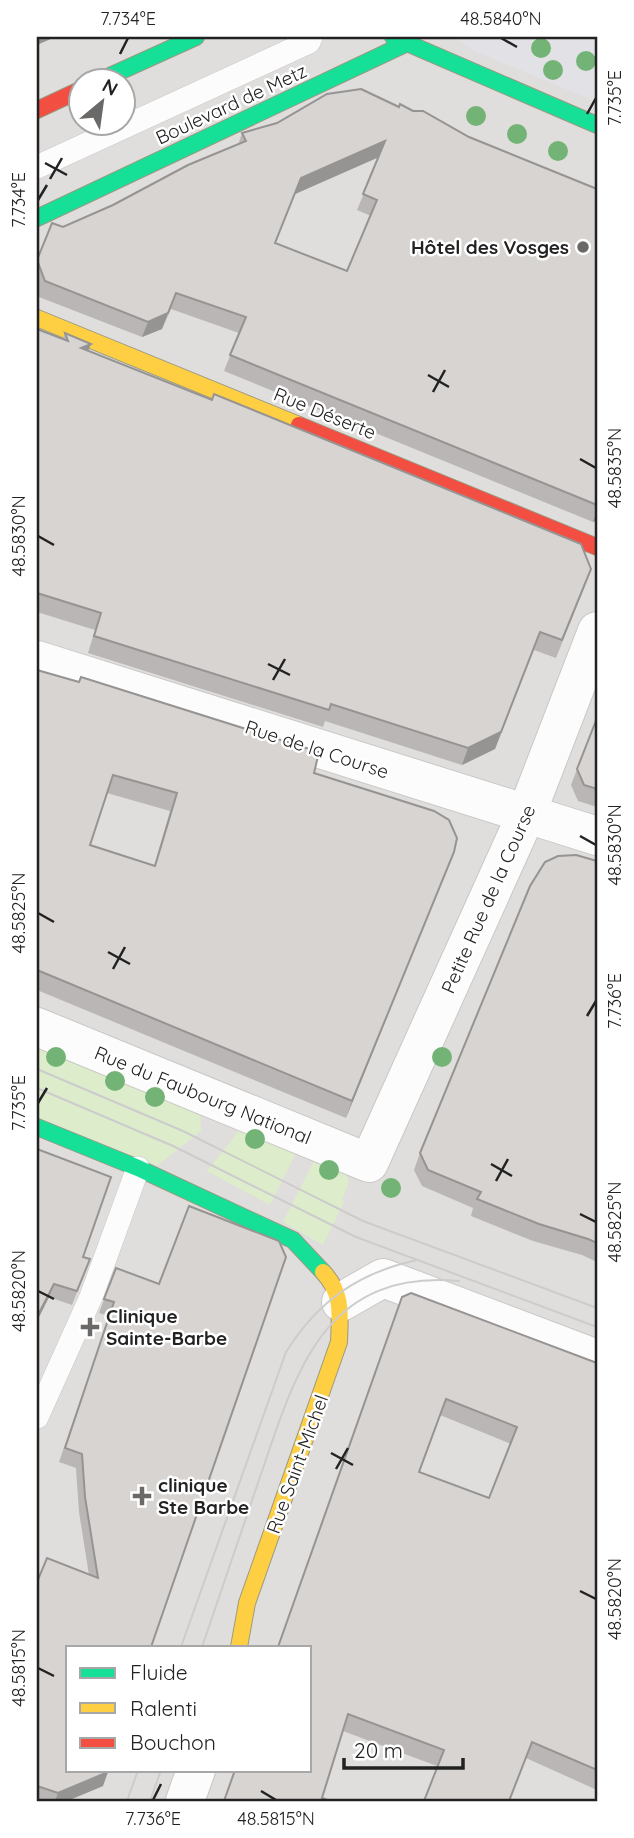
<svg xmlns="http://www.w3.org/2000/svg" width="634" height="1838" font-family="Quicksand,sans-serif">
  <rect width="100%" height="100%" fill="#f0eeeb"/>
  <!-- residential -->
  <path fill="#dfdedc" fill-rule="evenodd" d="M37,37H597V1801H37ZM80,80H122V122H80ZM68,1647H310V1770H68Z"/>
  <!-- grass -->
  <g fill="#ddeccb">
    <polygon points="37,1041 200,1109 201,1131 157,1166 37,1117"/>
    <polygon points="242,1127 298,1149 270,1205 207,1171"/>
    <polygon points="316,1157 344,1170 349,1182 342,1200 344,1202 323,1245 283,1222"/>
  </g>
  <!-- plaza -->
  <polygon fill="#e2e1e5" points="453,37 597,37 597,102 474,51"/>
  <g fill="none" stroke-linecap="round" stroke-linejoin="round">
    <defs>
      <g id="lane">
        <polyline points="37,167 309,42 311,37"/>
        <polyline points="37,1417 91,1297 138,1168"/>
      </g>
      <g id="street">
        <polyline points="37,660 597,836"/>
        <polyline points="37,1027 369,1163 526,815 597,631"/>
        <polyline points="341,1302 383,1278 597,1359"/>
        <polyline points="185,1801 196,1770"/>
      </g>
      <g id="fast">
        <polyline points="393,37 597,125"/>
        <polyline points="101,80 196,37"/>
        <polyline points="37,218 405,44"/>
        <polyline points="37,1127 138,1168 293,1240 323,1272"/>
      </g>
      <g id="slow">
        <polyline points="37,318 299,425"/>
        <path d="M239,1647L247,1603L339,1342C340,1314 343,1293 323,1272"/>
      </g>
      <g id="jam">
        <polyline points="37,110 80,90"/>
        <polyline points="299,425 597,547"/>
      </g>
    </defs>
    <!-- lane casing -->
    <use href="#lane" stroke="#c9c8c7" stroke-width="24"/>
    <!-- street casing -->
    <use href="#street" stroke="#c9c8c7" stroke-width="40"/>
    <!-- fast casing -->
    <use href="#fast" stroke="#999a82" stroke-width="18"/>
    <!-- slow casing -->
    <use href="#slow" stroke="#999a82" stroke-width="18"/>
    <!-- jam casing -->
    <use href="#jam" stroke="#999a82" stroke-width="18"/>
    <!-- lane -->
    <use href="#lane" stroke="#fdfcfc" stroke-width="23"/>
    <!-- street -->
    <use href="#street" stroke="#fdfcfc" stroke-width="38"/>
    <!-- fast -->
    <use href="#fast" stroke="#16e098" stroke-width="16"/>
    <!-- slow -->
    <use href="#slow" stroke="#ffcf43" stroke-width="16"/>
    <!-- jam -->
    <use href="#jam" stroke="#f24e42" stroke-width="16"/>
    <!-- tram -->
    <g stroke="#ccc" stroke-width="2">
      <polyline points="37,1069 183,1131 363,1221 597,1308"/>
      <polyline points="37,1088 173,1146 356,1237 597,1327"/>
      <path d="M181,1647L286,1352C318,1301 358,1273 417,1260"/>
      <path d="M202,1647C221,1592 240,1536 259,1480C295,1375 322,1269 459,1281"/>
      <polyline points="127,1801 138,1770"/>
      <polyline points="150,1801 161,1770"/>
    </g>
  </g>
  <!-- trees -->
  <g fill="#73b476">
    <circle cx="541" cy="48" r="10"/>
    <circle cx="586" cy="61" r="10"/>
    <circle cx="553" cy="70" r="10"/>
    <circle cx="476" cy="116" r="10"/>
    <circle cx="517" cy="134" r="10"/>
    <circle cx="558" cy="151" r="10"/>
    <circle cx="56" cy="1057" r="10"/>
    <circle cx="442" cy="1057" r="10"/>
    <circle cx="115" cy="1081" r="10"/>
    <circle cx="155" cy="1097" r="10"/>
    <circle cx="255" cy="1139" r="10"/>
    <circle cx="329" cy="1170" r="10"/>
    <circle cx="391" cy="1188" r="10"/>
  </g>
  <!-- wall -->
  <g fill="#b9b6b5" fill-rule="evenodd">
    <path d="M399,107L413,111L469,137L597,189V520L593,522L224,371L239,333L171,309L162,329L142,337L39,297L37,291V260L63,227L113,205L238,145L242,133ZM379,157L357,210L371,216L347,271L275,243L295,194Z"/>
    <polygon points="37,329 63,339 65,333 91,344 88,350 585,586 556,658 534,650 495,749 462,765 325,721 323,727 88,653 95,630 37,612"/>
    <path d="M37,670L314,773L447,869L346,1118L37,990ZM107,793L170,811L154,866L90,845Z"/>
    <polygon points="597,718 597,807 578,801 571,785"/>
    <polygon points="597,861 597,1262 582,1255 533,1241 471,1216 473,1208 422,1186 414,1170 420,1153"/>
    <polygon points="37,1149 83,1257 90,1259 72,1305 49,1297 37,1321"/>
    <polygon points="116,1268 103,1786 67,1801 37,1801 37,1582 89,1575 79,1512 76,1468 59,1462 109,1316 99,1313"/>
    <path d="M402,1297L597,1363V1790L526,1758L437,1766L343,1731L224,1801ZM440,1415L511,1444L489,1498L419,1472Z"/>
  </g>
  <!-- shaded-wall -->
  <g fill="#969493">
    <polygon points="37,37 55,37 37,45"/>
    <polygon points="385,141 379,157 295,194 301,178"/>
    <polygon points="176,293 162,329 142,337 148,322"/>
    <polygon points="91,344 84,361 81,348"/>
    <polygon points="597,511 597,520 593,522"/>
    <polygon points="540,632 495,749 462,765 468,748"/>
    <polygon points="454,852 447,869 346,1118 352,1101"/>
    <polygon points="54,1284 49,1297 37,1321 37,1317"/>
    <polygon points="108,1772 103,1786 67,1801 55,1801 58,1793"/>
  </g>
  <!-- building -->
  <g fill="#d7d4d2" stroke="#969493" stroke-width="2" fill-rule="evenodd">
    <path d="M361,89L399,107L400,104L413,111H423L469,137L597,189V505L230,355L246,317L176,293L168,313L148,322L45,281L37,260L52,223L63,227L113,205L188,165L246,141L242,133L277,123L327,94ZM385,141L363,194L377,200L347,271L275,243L301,178Z"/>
    <polygon points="37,329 68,341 65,333 91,344 81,348 212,400 214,394 581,544 591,569 562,640 540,632 501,732 468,748 331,704 329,710 94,636 101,613 37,593"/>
    <path d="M37,670L79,682L81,677L319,752L314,773L434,811L449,820L457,838L454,852L352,1101L37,970ZM113,775L177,793L155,866L90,845Z"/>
    <polygon points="597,718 597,789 584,785 577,769"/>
    <polygon points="576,855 597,861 597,1243 588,1239 539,1224 477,1199 481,1192 428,1170 420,1153 530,886 545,862 558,856"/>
    <polygon points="37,1149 111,1177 83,1257 90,1259 77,1291 54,1284 37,1317"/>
    <polygon points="189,1206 279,1241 286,1257 151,1647 68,1647 68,1770 109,1770 108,1772 58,1793 37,1786 37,1582 47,1558 98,1578 85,1497 82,1454 65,1448 114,1302 104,1299 116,1268 159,1284"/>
    <path d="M411,1293L597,1363V1770L532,1742L509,1801H424L444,1750L348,1714L322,1798L330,1801H224L235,1770H310V1647H278L402,1297ZM446,1399L517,1427L489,1498L419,1472Z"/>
  </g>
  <!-- ticks -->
  <path fill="none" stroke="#222" stroke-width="2.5" d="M501,38L517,47M120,54L128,38M587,114L596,98M45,163L67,175M50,179L62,158M38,200L47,185M428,375L449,387M433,392L445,370M580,459L596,468M38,536L54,545M268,664L290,675M273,680L285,659M580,836L596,845M38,913L54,922M108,952L130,964M113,969L125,947M587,1016L596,1001M38,1103L47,1088M491,1164L512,1176M496,1181L508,1159M580,1214L596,1222M38,1291L54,1299M331,1453L353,1465M336,1469L348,1448M580,1591L596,1599M38,1668L54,1676M261,1791L276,1800M153,1800L161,1784"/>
  <!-- markers -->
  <g fill="#6a6968" stroke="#fff" stroke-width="2.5">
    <circle cx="583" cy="247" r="7"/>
    <path d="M86.5 1316.5h7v7h7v7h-7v7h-7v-7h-7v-7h7z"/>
    <path d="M138.5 1485.5h7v7h7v7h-7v7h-7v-7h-7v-7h7z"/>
  </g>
  <g text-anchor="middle" stroke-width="5" stroke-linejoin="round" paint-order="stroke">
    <!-- street labels -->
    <g font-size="19" fill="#222" stroke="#fff">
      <text transform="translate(231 104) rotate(-25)" y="7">Boulevard de Metz</text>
      <text transform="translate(325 413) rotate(22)" y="7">Rue Déserte</text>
      <text transform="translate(317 749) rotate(18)" y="7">Rue de la Course</text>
      <text transform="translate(488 899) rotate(-66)" y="7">Petite Rue de la Course</text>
      <text transform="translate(203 1095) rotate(22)" y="7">Rue du Faubourg National</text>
      <text transform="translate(297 1464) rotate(-70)" y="7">Rue Saint-Michel</text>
    </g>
    <!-- poi labels -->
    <g font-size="19" font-weight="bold" fill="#222" stroke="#fff" text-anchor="start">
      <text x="569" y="254" text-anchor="end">Hôtel des Vosges</text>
      <text x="106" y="1323">Clinique<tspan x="106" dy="22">Sainte-Barbe</tspan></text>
      <text x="158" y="1492">clinique<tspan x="158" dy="22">Ste Barbe</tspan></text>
    </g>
  </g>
  <!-- border -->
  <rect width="634" height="1838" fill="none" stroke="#ffffff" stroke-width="77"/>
  <!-- legend -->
  <rect x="66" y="1646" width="245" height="126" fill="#ffffff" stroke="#a7a7a7" stroke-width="2"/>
  <rect x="80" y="1668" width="35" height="10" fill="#16e098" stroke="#a7a7a7" stroke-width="2"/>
  <text x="130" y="1680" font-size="21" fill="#222222">Fluide</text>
  <rect x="80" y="1703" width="35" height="10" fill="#ffcf43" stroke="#a7a7a7" stroke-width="2"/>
  <text x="130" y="1716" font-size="21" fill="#222222">Ralenti</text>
  <rect x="80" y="1738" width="35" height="10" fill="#f24e42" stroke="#a7a7a7" stroke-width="2"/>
  <text x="130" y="1750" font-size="21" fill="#222222">Bouchon</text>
  <!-- north arrow -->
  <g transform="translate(102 102) rotate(29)"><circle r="33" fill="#ffffff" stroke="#a7a7a7" stroke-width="2"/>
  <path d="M0-5L12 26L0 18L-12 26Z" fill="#6a6968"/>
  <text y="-10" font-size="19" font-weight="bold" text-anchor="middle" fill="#222222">N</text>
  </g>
  <!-- scale -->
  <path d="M344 1758v10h119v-10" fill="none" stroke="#222222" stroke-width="3.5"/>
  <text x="354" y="1758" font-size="21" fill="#222222" stroke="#ffffff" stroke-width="5" paint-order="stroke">20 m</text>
  <rect x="38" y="38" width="558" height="1762" fill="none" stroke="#222" stroke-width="2.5"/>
  <g font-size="18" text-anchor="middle" fill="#222">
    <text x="128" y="25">7.734°E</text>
    <text x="501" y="25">48.5840°N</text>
    <text transform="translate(615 98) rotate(-90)" y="6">7.735°E</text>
    <text transform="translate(19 200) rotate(-90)" y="6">7.734°E</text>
    <text transform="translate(615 468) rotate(-90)" y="6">48.5835°N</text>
    <text transform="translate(19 536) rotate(-90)" y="6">48.5830°N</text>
    <text transform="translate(615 845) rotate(-90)" y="6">48.5830°N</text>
    <text transform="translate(19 913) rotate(-90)" y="6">48.5825°N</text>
    <text transform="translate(615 1001) rotate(-90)" y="6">7.736°E</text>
    <text transform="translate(19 1103) rotate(-90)" y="6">7.735°E</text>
    <text transform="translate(615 1222) rotate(-90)" y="6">48.5825°N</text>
    <text transform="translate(19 1291) rotate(-90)" y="6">48.5820°N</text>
    <text transform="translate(615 1599) rotate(-90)" y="6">48.5820°N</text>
    <text transform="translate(19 1668) rotate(-90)" y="6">48.5815°N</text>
    <text x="153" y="1825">7.736°E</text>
    <text x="276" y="1825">48.5815°N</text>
  </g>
</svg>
